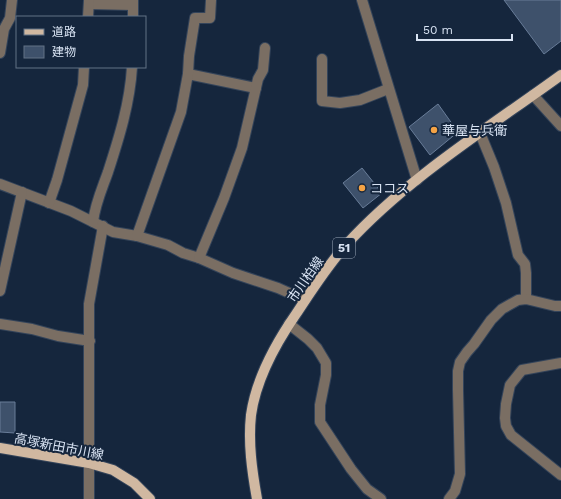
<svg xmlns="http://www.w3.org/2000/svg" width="561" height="499" font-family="'Work Sans','Noto Sans JP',sans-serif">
  <rect width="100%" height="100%" fill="#15263d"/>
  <!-- building -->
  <g fill="#3e516b" stroke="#687c98">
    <polygon points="504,0 561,0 561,41 544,54"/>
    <polygon points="438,104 458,132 430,155 409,127"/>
    <polygon points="362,168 382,193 363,208 343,183"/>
    <polygon points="0,402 15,402 15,433 0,432"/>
  </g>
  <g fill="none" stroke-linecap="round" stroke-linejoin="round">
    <defs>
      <g id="minor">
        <polyline points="362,0 417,180"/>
        <polyline points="89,4 133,5"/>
        <polyline points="88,17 89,0"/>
        <polyline points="133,17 133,0"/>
        <polyline points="0,53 4,29 10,18 12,0"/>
        <polyline points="322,59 322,101 340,103 360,100 388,89"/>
        <polyline points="188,74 256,88"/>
        <polyline points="533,95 561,126"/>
        <polyline points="480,133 494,167 506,203 518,255 525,264 526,273 526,299"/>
        <polyline points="0,184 71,211 113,232 137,236 168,245 183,253 199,258 233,273 278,288 305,300"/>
        <polyline points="49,203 57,180 83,85 84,67"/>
        <path d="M93,222C95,204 102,189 108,172C119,138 130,103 132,67"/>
        <polyline points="137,236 181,112 188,74 189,56 195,18 210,18 211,0"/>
        <polyline points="199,258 224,198 242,148 258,79 263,70 265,48"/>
        <polyline points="0,291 22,192"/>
        <polyline points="0,324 32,329 58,336 90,341"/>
        <polyline points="289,324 308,339 317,348 326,363 326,375 320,405 320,422 351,469 367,489 381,499"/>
        <polyline points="561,363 522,370 510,385 506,404 505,418 506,426 511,435 561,475"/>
        <polyline points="89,499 89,304 103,226"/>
        <polyline points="449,499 455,491 460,474 458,390 458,371 460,362 467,352 474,344 491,320 502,309 518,300 526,299 555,306 561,306"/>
      </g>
      <g id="major">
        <polyline points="0,448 89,463 113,470 134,483 150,499"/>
        <path d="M257,499C252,471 248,443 251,415C256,379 276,343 296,314C312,290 327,266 346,245C406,179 488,128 561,75"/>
      </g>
    </defs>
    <!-- minor casing -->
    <use href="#minor" stroke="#34445a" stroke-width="12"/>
    <!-- major casing -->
    <use href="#major" stroke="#34445a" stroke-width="12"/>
    <!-- minor -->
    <use href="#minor" stroke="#7a6e63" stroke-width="10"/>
    <!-- major -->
    <use href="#major" stroke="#d0b8a1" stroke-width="10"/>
  </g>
  <!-- markers -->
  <g fill="#f5a345" stroke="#15263d" stroke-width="1.5">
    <circle cx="434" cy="130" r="4"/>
    <circle cx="362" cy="188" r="4"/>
  </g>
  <g text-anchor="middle" stroke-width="4" stroke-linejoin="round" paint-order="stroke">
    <!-- shield labels -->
    <rect fill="#15263d" stroke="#9eaabc" stroke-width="1" x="333" y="238" width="22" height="20" rx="3"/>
    <g font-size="12" font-weight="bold" fill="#d8e3f3">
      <text x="344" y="252">51</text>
    </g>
    <!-- poi labels -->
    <g font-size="13" fill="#d8e3f3" stroke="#15263d" text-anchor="start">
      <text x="442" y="135">華屋与兵衛</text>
      <text x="370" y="193">ココス</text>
    </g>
    <!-- street labels -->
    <g font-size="13" fill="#d8e3f3" stroke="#15263d">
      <text transform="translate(305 279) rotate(-55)" y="5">市川柏線</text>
      <text transform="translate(59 446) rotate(11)" y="5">高塚新田市川線</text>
    </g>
  </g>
  <!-- legend -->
  <rect x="16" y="16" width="130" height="52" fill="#15263d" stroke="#637286"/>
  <rect x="24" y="29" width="20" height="6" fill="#d0b8a1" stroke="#637286"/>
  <text x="52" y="36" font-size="12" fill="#d8e3f3">道路</text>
  <rect x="24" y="46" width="20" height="12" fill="#3e516b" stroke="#637286"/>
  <text x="52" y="56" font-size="12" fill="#d8e3f3">建物</text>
  <!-- scale -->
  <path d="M417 34v6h95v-6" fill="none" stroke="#d8e3f3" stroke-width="2"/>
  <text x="423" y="34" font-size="12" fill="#d8e3f3" stroke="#15263d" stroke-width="3" paint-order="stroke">50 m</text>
</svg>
